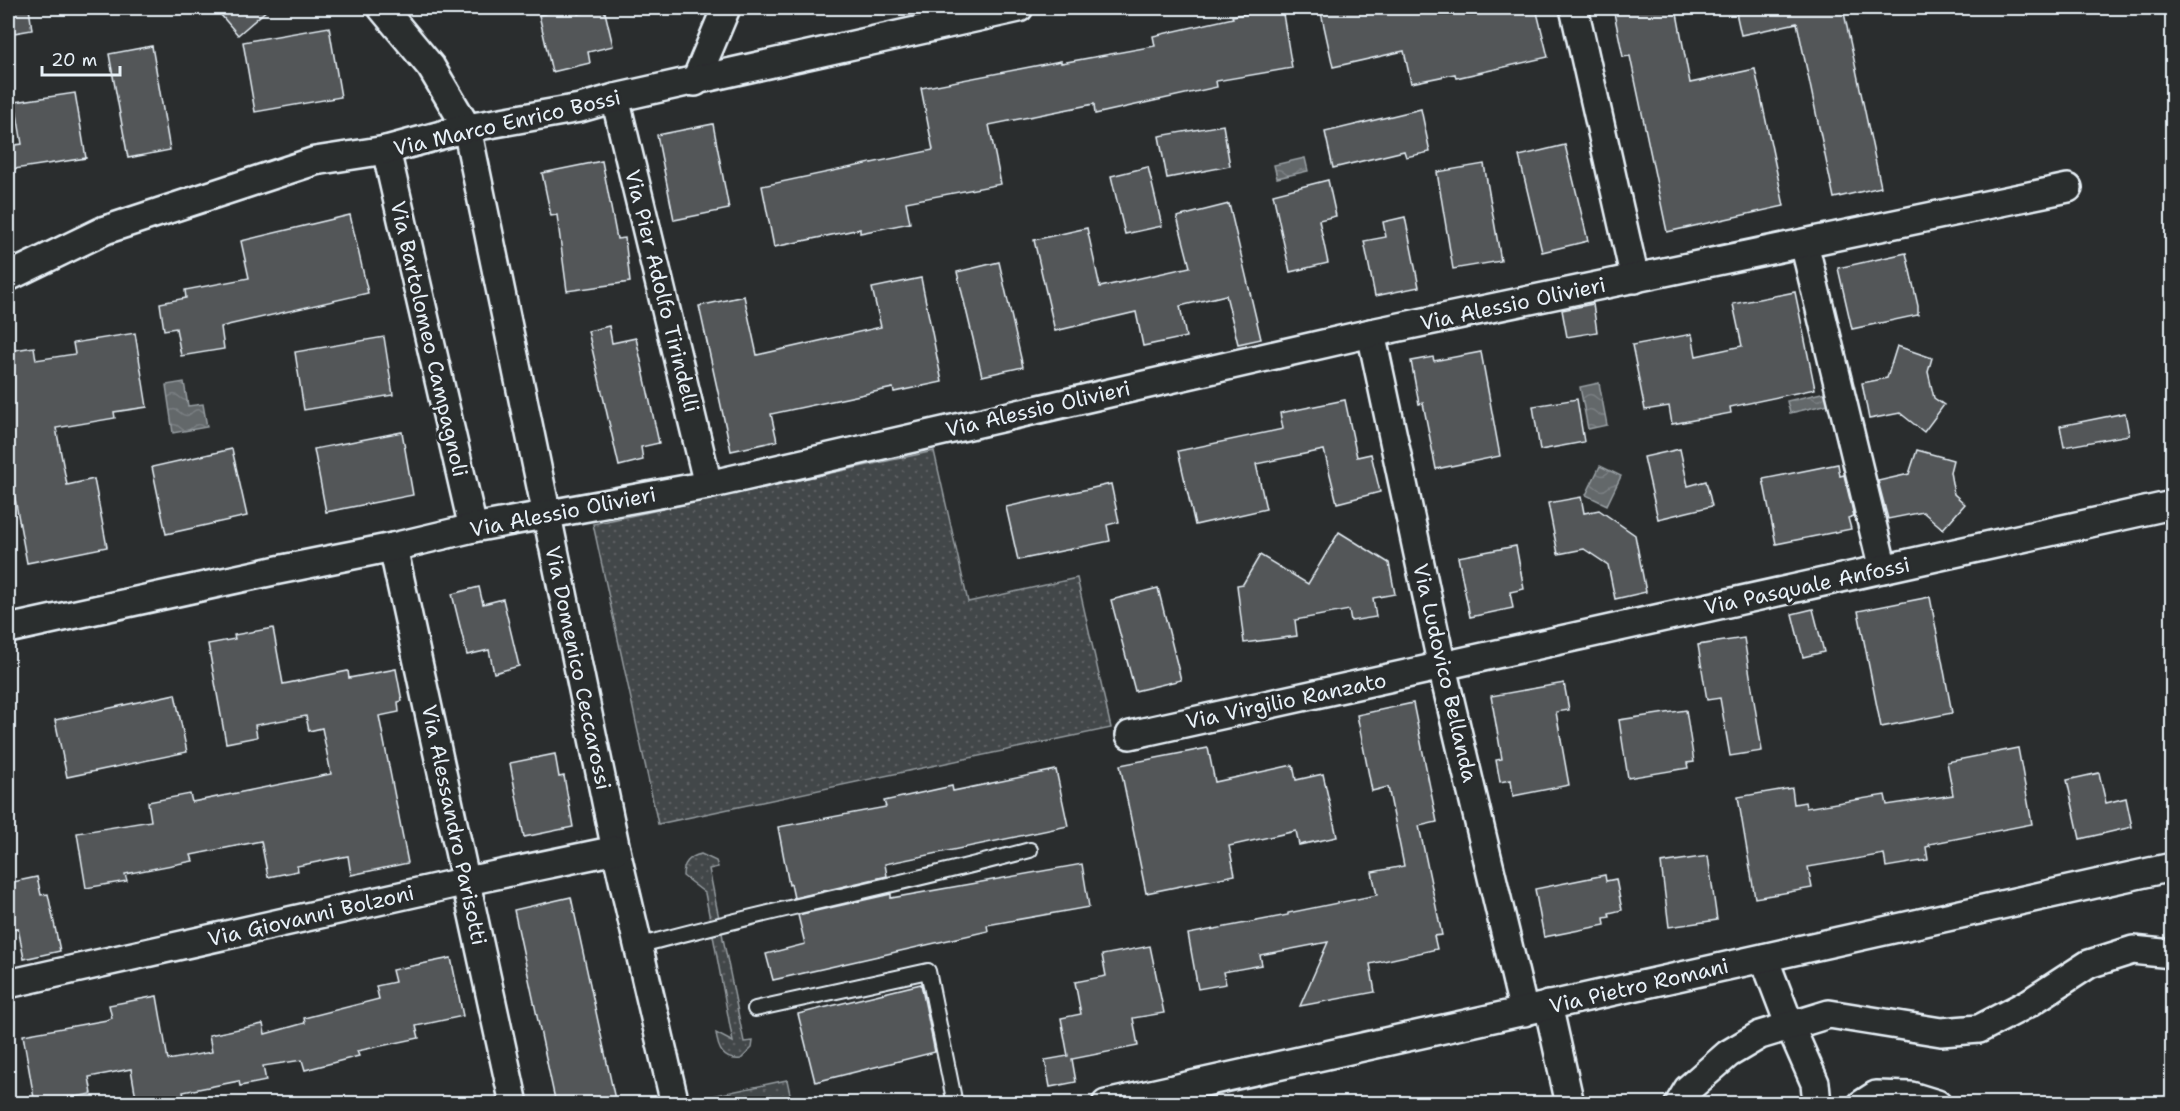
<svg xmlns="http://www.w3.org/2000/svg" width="2180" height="1111" font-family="'Shantell Sans',sans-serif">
  <defs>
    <pattern id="grass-dots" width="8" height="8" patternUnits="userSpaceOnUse" patternTransform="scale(1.5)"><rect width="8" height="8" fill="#424648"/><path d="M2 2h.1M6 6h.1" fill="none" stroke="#5d6163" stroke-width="1.8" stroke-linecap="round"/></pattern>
    <pattern id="water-waves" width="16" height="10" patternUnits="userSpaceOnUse" patternTransform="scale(1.5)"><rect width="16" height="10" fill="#63686b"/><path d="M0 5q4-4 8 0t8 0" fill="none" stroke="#797e81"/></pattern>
  </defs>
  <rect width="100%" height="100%" fill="#2a2d2e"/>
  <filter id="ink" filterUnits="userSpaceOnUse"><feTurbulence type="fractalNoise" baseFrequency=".0167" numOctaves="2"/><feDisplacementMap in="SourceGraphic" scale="12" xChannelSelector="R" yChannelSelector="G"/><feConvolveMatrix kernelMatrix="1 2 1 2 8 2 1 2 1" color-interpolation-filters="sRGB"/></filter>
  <g filter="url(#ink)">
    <!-- grass -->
    <g fill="url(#grass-dots)" stroke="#959ca0" stroke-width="1.5">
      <polygon points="934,451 968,602 1077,578 1111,728 658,824 593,524"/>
      <path d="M701,854L716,861L718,867L709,869L744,1042L753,1041L752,1048L741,1059C723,1061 718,1049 716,1033L733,1042L705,893L683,876C683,863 689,857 701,854Z"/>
      <polygon points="787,1080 792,1103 699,1103 698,1099"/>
    </g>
    <!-- water -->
    <g fill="url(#water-waves)" stroke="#989fa3" stroke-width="1.5">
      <polygon points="1305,158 1308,171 1277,178 1274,165"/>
      <polygon points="184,382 188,406 203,404 207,427 173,433 166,385"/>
      <polygon points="1599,383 1607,425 1588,429 1580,387"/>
      <polygon points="1826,392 1829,404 1790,413 1787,401"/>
      <polygon points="1600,466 1621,476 1607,505 1586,495"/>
    </g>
    <!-- building -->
    <g fill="#535759" stroke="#e8f1f8" stroke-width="1.5">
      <polygon points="8,8 29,8 32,30 8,34"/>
      <polygon points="215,8 269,8 238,35"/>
      <polygon points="572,8 577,8 578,14 604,8 613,46 588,52 590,63 552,72 539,15"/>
      <polygon points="1282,8 1292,68 1216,81 1217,87 1095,114 1094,104 989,125 1001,184 906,202 910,223 860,233 860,229 774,247 762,186 933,150 921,88 1061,61 1061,63 1155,46 1153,36 1233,18 1232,16"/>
      <polygon points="1320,8 1536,8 1548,57 1456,78 1455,74 1411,83 1404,51 1333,67"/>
      <polygon points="1613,8 1676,8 1690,83 1755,69 1784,206 1667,232 1630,56 1623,57"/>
      <polygon points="1735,8 1843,8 1881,187 1834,198 1797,23 1741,35"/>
      <polygon points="329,27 341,97 255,112 243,42"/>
      <polygon points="152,46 170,150 128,158 109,54"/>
      <polygon points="75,93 86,158 8,170 8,146 22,144 15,102"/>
      <polygon points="1421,109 1430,152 1406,157 1404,151 1333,168 1325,132"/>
      <polygon points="713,124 729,209 674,220 657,135"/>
      <polygon points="1223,125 1230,166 1167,178 1159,136"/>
      <polygon points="1565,145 1588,241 1542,252 1519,156"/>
      <polygon points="602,161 617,239 625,238 630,282 567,291 557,215 551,216 542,173"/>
      <polygon points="1484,164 1501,261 1453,269 1437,172"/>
      <polygon points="1148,167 1162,226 1125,234 1111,176"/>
      <polygon points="1328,180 1336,216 1319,220 1328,263 1290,272 1273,194"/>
      <polygon points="1229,204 1261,339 1238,344 1226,295 1180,306 1186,337 1143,346 1136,312 1055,331 1034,240 1087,228 1100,287 1190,267 1177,217"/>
      <polygon points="350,215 368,293 228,325 221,327 224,349 181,356 176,328 164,330 160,303 186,298 185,290 249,278 241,241"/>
      <polygon points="1405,217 1419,287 1375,296 1364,241 1386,237 1383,222"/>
      <polygon points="1906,253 1918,306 1918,315 1852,329 1838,268"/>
      <polygon points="999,262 1023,367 982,376 957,272"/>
      <polygon points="921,278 942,382 894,392 893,388 771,414 777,441 731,451 699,306 744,296 757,355 881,327 872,288"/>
      <polygon points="1795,292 1815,389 1730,407 1731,413 1672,424 1669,406 1645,410 1632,345 1692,334 1696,356 1742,346 1733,304"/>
      <polygon points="1593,304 1597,332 1567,337 1562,310"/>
      <polygon points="609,326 612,343 636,338 659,443 641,447 643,460 619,466 588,331"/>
      <polygon points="135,333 147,407 114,412 115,418 56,428 67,485 94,479 107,547 27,563 8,461 8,351 34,347 36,360 75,354 73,343"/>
      <polygon points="384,337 393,395 304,410 295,352"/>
      <polygon points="1897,346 1932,358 1928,372 1934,398 1944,405 1924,432 1900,413 1869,419 1862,383 1887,378"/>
      <polygon points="1481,352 1500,456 1436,469 1423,403 1419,404 1411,361 1433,357 1434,361"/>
      <polygon points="1577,399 1584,442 1540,450 1533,406"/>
      <polygon points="1345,400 1357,457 1371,454 1380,492 1337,503 1324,450 1256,464 1266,509 1195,525 1178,451 1283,429 1280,413"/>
      <polygon points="2125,413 2129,435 2064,447 2060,426"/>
      <polygon points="402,432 413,495 326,512 314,449"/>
      <polygon points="232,449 247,516 166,534 152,467"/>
      <polygon points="1680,449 1688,486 1706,481 1712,506 1658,519 1644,457"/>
      <polygon points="1917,450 1953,460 1950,472 1954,494 1965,504 1943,529 1923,512 1888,519 1878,481 1909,474"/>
      <polygon points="1838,464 1840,476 1844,475 1854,516 1848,518 1851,529 1776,544 1763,479"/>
      <polygon points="1111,484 1119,522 1107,525 1110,541 1018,560 1006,507"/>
      <polygon points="1581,497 1584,513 1599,510 1635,535 1646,592 1615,599 1608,565 1584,549 1558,554 1548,503"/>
      <polygon points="1339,532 1389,563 1395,594 1373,598 1376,617 1351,621 1349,610 1295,620 1297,636 1244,643 1237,585 1243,584 1260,555 1308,584"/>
      <polygon points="1516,546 1524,589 1510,592 1513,608 1470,617 1458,557"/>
      <polygon points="479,587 483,604 503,599 519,666 494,673 489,650 467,655 452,594"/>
      <polygon points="1158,588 1181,680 1135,691 1111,600"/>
      <polygon points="1930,597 1952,713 1881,727 1858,611"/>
      <polygon points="1813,609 1824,652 1803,657 1792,614"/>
      <polygon points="273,628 283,684 348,671 349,678 396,669 402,701 398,702 399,712 379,716 408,863 351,875 348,856 297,866 298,871 268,877 261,841 191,855 193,861 125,874 127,881 86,888 77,833 151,821 148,802 190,794 192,802 331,774 322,728 309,731 306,716 255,725 257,737 226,743 208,644 235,639 234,635"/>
      <polygon points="1744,638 1762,751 1730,756 1720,698 1707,700 1698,645"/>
      <polygon points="1564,683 1569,710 1556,712 1569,785 1513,796 1511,780 1500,782 1496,760 1502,759 1491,696"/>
      <polygon points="175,694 187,752 67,777 55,720"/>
      <polygon points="1413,703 1437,822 1419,826 1442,935 1434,936 1437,949 1370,964 1375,992 1300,1006 1328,942 1260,955 1262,965 1223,972 1226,984 1198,989 1188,934 1288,915 1288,913 1377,895 1372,872 1404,866 1388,787 1372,791 1357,715"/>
      <polygon points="1686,710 1694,762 1687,763 1688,768 1628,778 1619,720"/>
      <polygon points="1208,748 1215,782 1293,765 1296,780 1323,774 1337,837 1299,845 1296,831 1229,846 1235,875 1146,893 1120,765"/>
      <polygon points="2018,748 2032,824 1929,844 1930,846 1926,847 1928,860 1886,867 1884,854 1808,867 1812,888 1755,898 1738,797 1792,788 1794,804 1805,802 1806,808 1885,795 1887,805 1953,795 1947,762"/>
      <polygon points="555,754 559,777 564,776 573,827 524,837 510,763"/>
      <polygon points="1056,770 1068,826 885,864 887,876 794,898 791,884 789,885 778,827 886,807 884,801 952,786 953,791"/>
      <polygon points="2099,773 2106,803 2126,798 2132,827 2080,839 2067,780"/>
      <polygon points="1708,856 1717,920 1669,927 1661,863"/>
      <polygon points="1082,864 1089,907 987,925 988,931 773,980 766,954 805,944 798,915 891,894 891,898"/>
      <polygon points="1605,875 1606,881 1616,879 1622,910 1609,913 1610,917 1604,918 1605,925 1544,937 1535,889"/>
      <polygon points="37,877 41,895 48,894 60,951 24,959 18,928 8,930 8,883"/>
      <polygon points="571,897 616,1104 556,1104 514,910"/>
      <polygon points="1150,946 1164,1013 1133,1018 1138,1046 1072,1059 1076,1082 1050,1087 1045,1060 1068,1056 1061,1018 1081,1014 1075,982 1106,976 1102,955"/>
      <polygon points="451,958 463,1016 416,1026 419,1038 357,1051 359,1056 305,1070 302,1060 263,1066 266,1081 240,1086 239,1081 183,1092 185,1100 164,1104 137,1104 131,1069 89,1077 92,1094 35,1104 23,1035 107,1020 112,1018 109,1005 157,996 168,1060 212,1052 209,1035 263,1024 265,1034 305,1023 304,1018 379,999 376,986 395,982 392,970"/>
      <polygon points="921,984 935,1052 815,1082 798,1014"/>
    </g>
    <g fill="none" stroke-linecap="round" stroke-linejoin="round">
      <defs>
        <g id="lane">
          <path d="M638,946C768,910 900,885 1030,850"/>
          <polyline points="755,1009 928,971 955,1104"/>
        </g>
        <g id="street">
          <polyline points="382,8 431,67 467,128 616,850 675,1104"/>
          <polyline points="1574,8 1635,279"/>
          <polyline points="695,82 726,8"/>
          <polyline points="615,98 708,485"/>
          <polyline points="386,150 473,528"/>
          <polyline points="1804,243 1883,569"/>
          <polyline points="8,277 105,230 315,161 386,150 467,128 580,108 615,98 1019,8"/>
          <polyline points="1371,333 1442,667 1524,1012"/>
          <polyline points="393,547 514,1104"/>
          <polyline points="8,629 278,570 393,547 473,528 708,485 1371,333 2068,188"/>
          <polyline points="1130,735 2172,505"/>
          <polyline points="1764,958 1790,1026 1815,1083 1817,1104"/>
          <polyline points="8,984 467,881 616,850"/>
          <polyline points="1548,1005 1570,1104"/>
          <polyline points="1106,1104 2172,867"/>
          <polyline points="1679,1104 1688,1089 1728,1054 1760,1035 1829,1014 1941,1032 1979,1029 2029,1003 2089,964 2133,950 2172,954"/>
          <polyline points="1862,1104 1876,1095 1911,1096 1937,1104"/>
        </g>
      </defs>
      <!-- lane casing -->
      <use href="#lane" stroke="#e8f1f8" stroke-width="18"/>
      <!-- street casing -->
      <use href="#street" stroke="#e8f1f8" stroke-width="32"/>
      <!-- lane -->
      <use href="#lane" stroke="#2a2d2e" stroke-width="14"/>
      <!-- street -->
      <use href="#street" stroke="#2a2d2e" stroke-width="27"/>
    </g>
  </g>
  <g text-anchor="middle" stroke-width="6" stroke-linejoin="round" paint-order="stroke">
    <!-- street labels -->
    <g font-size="21" fill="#e8f1f8" stroke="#2a2d2e">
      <text transform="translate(507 123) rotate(-13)" y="7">Via Marco Enrico Bossi</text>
      <text transform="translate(662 291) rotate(76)" y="7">Via Pier Adolfo Tirindelli</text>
      <text transform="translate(1513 304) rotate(-12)" y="7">Via Alessio Olivieri</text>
      <text transform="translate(429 339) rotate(77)" y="7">Via Bartolomeo Campagnoli</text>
      <text transform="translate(1038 409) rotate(-13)" y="7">Via Alessio Olivieri</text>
      <text transform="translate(563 512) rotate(-11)" y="7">Via Alessio Olivieri</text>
      <text transform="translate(1807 586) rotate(-12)" y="7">Via Pasquale Anfossi</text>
      <text transform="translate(578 668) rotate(78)" y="7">Via Domenico Ceccarossi</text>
      <text transform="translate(1445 673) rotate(77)" y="7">Via Ludovico Bellanda</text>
      <text transform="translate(1286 701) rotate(-12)" y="7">Via Virgilio Ranzato</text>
      <text transform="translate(454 825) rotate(78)" y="7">Via Alessandro Parisotti</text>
      <text transform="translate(311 916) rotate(-13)" y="7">Via Giovanni Bolzoni</text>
      <text transform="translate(1639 986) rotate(-13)" y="7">Via Pietro Romani</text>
    </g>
  </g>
  <!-- margin -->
  <rect width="2180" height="1111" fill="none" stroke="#2a2d2e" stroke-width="30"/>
  <rect x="15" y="15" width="2150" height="1081" fill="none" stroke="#e8f1f8" stroke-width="2" filter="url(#ink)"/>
  <!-- scale -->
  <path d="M42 66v9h78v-9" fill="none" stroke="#e8f1f8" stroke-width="3"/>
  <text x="51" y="66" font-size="18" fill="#e8f1f8" stroke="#2a2d2e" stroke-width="4.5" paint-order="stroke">20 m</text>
</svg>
